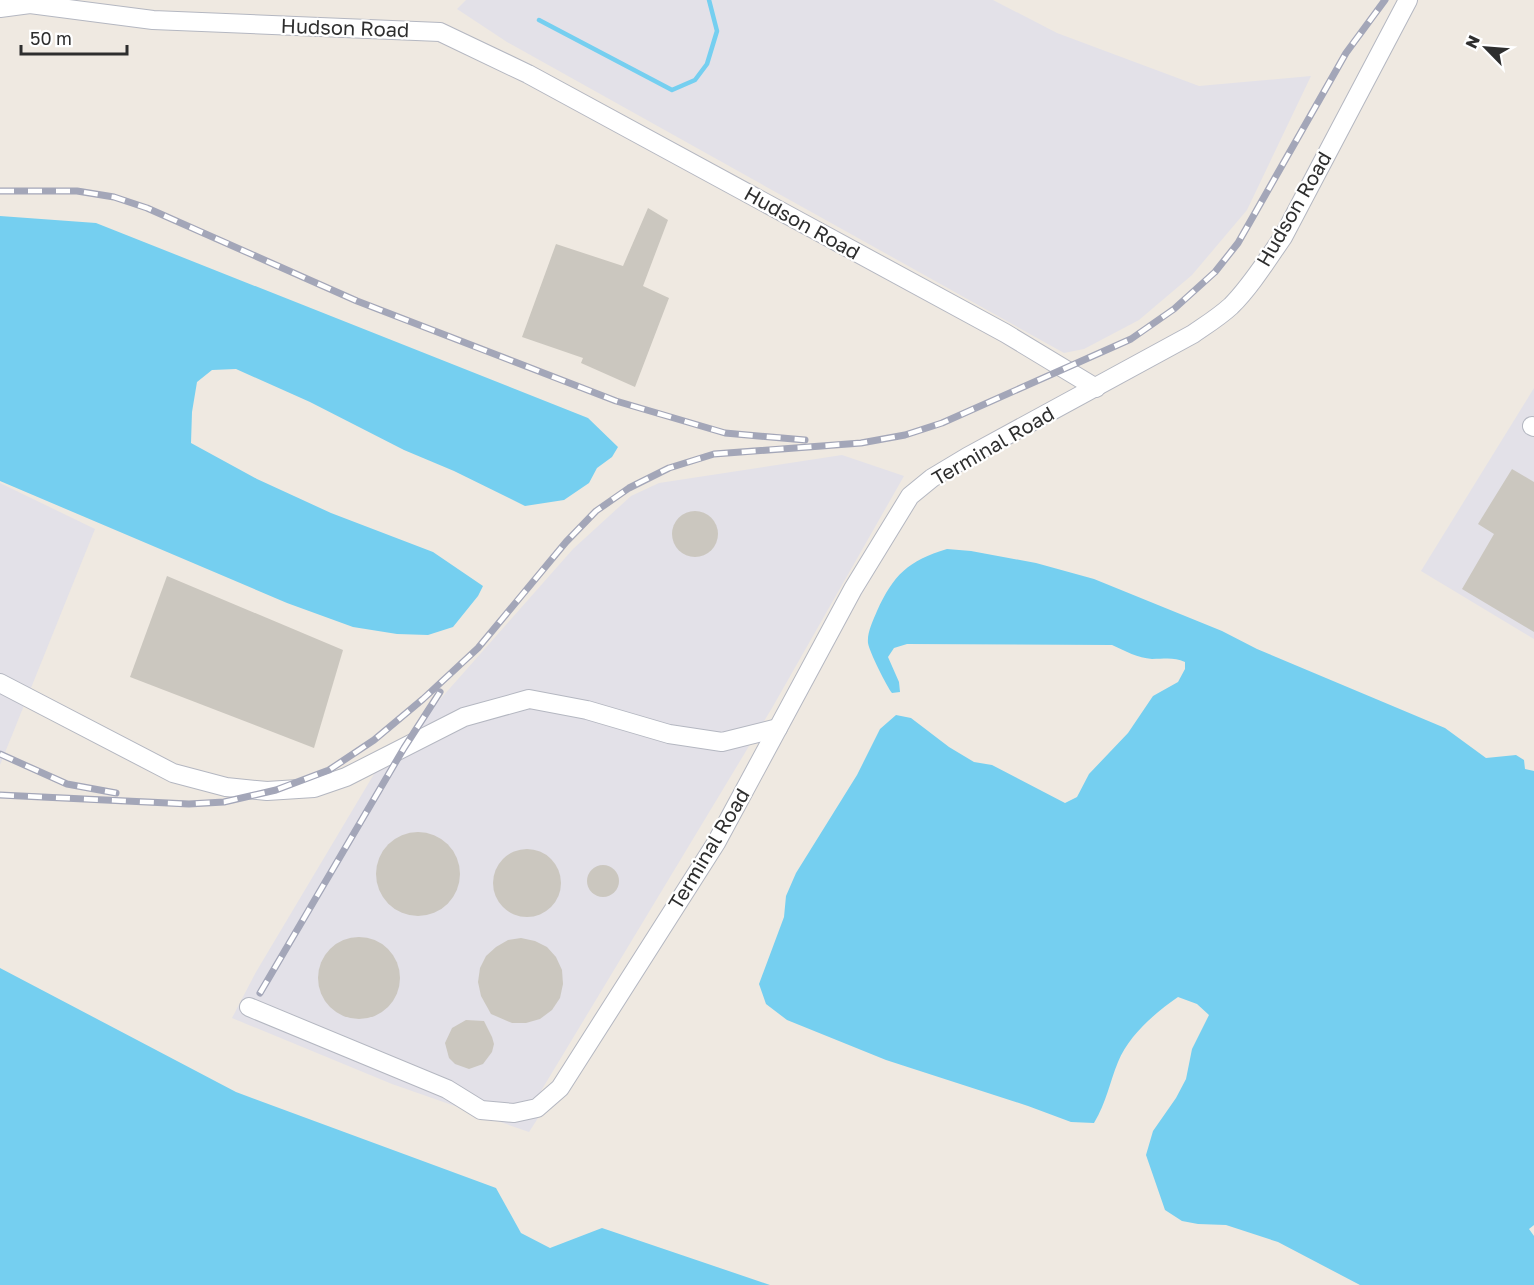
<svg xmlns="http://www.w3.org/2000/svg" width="1534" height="1285" font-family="'Golos Text',sans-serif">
  <rect width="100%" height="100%" fill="#efe9e1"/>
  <!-- industrial -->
  <g fill="#e3e1e8">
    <polygon points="466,0 993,0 1057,33 1199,86 1311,76 1247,210 1192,275 1139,320 1084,349 1064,353 507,42 457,9"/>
    <polygon points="1534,388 1534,639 1421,571"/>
    <polygon points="842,455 904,476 772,708 541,1091 540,1115 529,1132 392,1084 232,1018 256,972 374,774 573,549 631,496 659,483"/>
    <polygon points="0,483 95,529 0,765"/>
  </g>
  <!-- water -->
  <g fill="#75cff0">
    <polygon points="0,216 96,223 588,418 618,447 612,457 597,468 589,483 564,500 525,506 454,471 404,450 310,402 236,369 212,370 197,382 192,412 191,443 257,479 331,513 433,552 483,586 478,596 453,627 428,635 397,634 353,627 287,603 0,481"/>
    <path d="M947,549L971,551L1036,563L1094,579L1222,631L1257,649L1445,728L1486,758L1516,755L1524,760L1525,769L1534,771V1225L1529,1229L1534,1236V1285H1360L1278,1242L1226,1225L1198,1224L1182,1221L1165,1210L1146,1155L1153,1131L1176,1098L1186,1079L1192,1049L1209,1015L1197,1004L1178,997C1155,1013 1129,1035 1118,1062C1109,1084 1107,1101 1094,1123L1071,1122L1028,1106L886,1060L787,1020L766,1004L759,984L784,917L786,896L796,873L857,775L880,729L896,715L911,718L949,747L974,762L992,765L1065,803L1077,797L1089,774L1128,733L1153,696L1178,682L1185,669V662C1174,657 1165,659 1152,659C1138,658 1125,651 1112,645L907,644L894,648L888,657L899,682L900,692L892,693C887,687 869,651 868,643C867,632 873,621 877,611C894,574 908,561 947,549Z"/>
    <polygon points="0,968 236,1092 496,1188 521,1233 550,1248 602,1228 770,1285 0,1285"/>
  </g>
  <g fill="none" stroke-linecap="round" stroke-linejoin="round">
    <!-- stream -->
    <polyline stroke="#75cff0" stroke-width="4.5" points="539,20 672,90 695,80 707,64 717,31 709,0"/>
  </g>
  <!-- building -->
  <g fill="#cbc7bf">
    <polygon points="648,208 668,220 643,286 669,298 635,387 581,363 583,358 522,337 556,244 623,266"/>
    <polygon points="1512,469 1534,482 1534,632 1462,589 1494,534 1478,524"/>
    <circle cx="695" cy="534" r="23"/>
    <polygon points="167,576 343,650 314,748 130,677"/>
    <circle cx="418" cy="874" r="42"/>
    <circle cx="527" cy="883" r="34"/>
    <circle cx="603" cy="881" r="16"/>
    <circle cx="359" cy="978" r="41"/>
    <polygon points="521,938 535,941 547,947 556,957 562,970 563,984 560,998 552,1010 540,1019 526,1023 512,1023 491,1014 481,996 478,982 480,968 486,956 496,947 508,940"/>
    <polygon points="466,1020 484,1021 492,1037 494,1044 492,1052 483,1064 469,1069 455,1064 449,1058 445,1043 452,1028"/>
  </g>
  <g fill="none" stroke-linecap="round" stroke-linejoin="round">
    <defs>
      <g id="minor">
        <polyline points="0,8 30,4 153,20 440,32 528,74 1005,333 1096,388"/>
        <polyline points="1532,426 1534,427"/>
        <polyline points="0,683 173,773 226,787 267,791 314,788 346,777 464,717 529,699 587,710 669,734 722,742 778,728"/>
        <path d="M249,1007L447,1089L481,1110L514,1113L537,1108L560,1088L716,843L853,589L910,496L932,478L967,457L1193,334C1206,325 1219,317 1231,306C1251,286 1267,260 1283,237L1408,0"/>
      </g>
    </defs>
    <!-- minor casing -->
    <use href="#minor" stroke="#b4b7c1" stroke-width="20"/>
    <!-- minor -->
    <use href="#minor" stroke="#fff" stroke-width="18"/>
    <defs>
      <g id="rail">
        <polyline points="0,191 77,191 114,197 147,208 357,301 616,401 725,433 805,440"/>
        <polyline points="0,754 67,784 116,793"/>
        <polyline points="0,795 189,804 224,802 276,790 329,770 374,740 423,699 478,648 566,542 596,511 629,488 669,468 714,454 861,443 905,435 942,423 1131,339 1174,309 1215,272 1238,243 1346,53 1385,0"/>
        <polyline points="260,993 404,748 440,692"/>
      </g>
    </defs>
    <!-- rail casing -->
    <use href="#rail" stroke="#a3a6b8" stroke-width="7"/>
    <!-- rail -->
    <use href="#rail" stroke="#fff" stroke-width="4.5" stroke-dasharray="14" stroke-linecap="butt"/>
  </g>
  <g text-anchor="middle" stroke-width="4.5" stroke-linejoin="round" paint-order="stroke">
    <!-- street labels -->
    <g font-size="20" fill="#2e2e2e" stroke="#fff">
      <text transform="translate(345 28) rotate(2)" y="7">Hudson Road</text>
      <text transform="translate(1294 209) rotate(-60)" y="7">Hudson Road</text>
      <text transform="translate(802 223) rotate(29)" y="7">Hudson Road</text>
      <text transform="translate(993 446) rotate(-30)" y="7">Terminal Road</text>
      <text transform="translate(709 849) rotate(-59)" y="7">Terminal Road</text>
    </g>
  </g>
  <!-- north arrow -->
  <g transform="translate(1486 48) rotate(295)" stroke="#ffffff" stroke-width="4.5" paint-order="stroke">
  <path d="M0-4.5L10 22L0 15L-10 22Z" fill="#2e2e2e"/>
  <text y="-9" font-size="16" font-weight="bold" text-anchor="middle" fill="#2e2e2e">N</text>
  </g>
  <!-- scale -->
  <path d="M21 45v9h106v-9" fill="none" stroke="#2e2e2e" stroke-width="3"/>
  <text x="30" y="45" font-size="18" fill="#2e2e2e" stroke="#ffffff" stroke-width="4.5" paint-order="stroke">50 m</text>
</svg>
